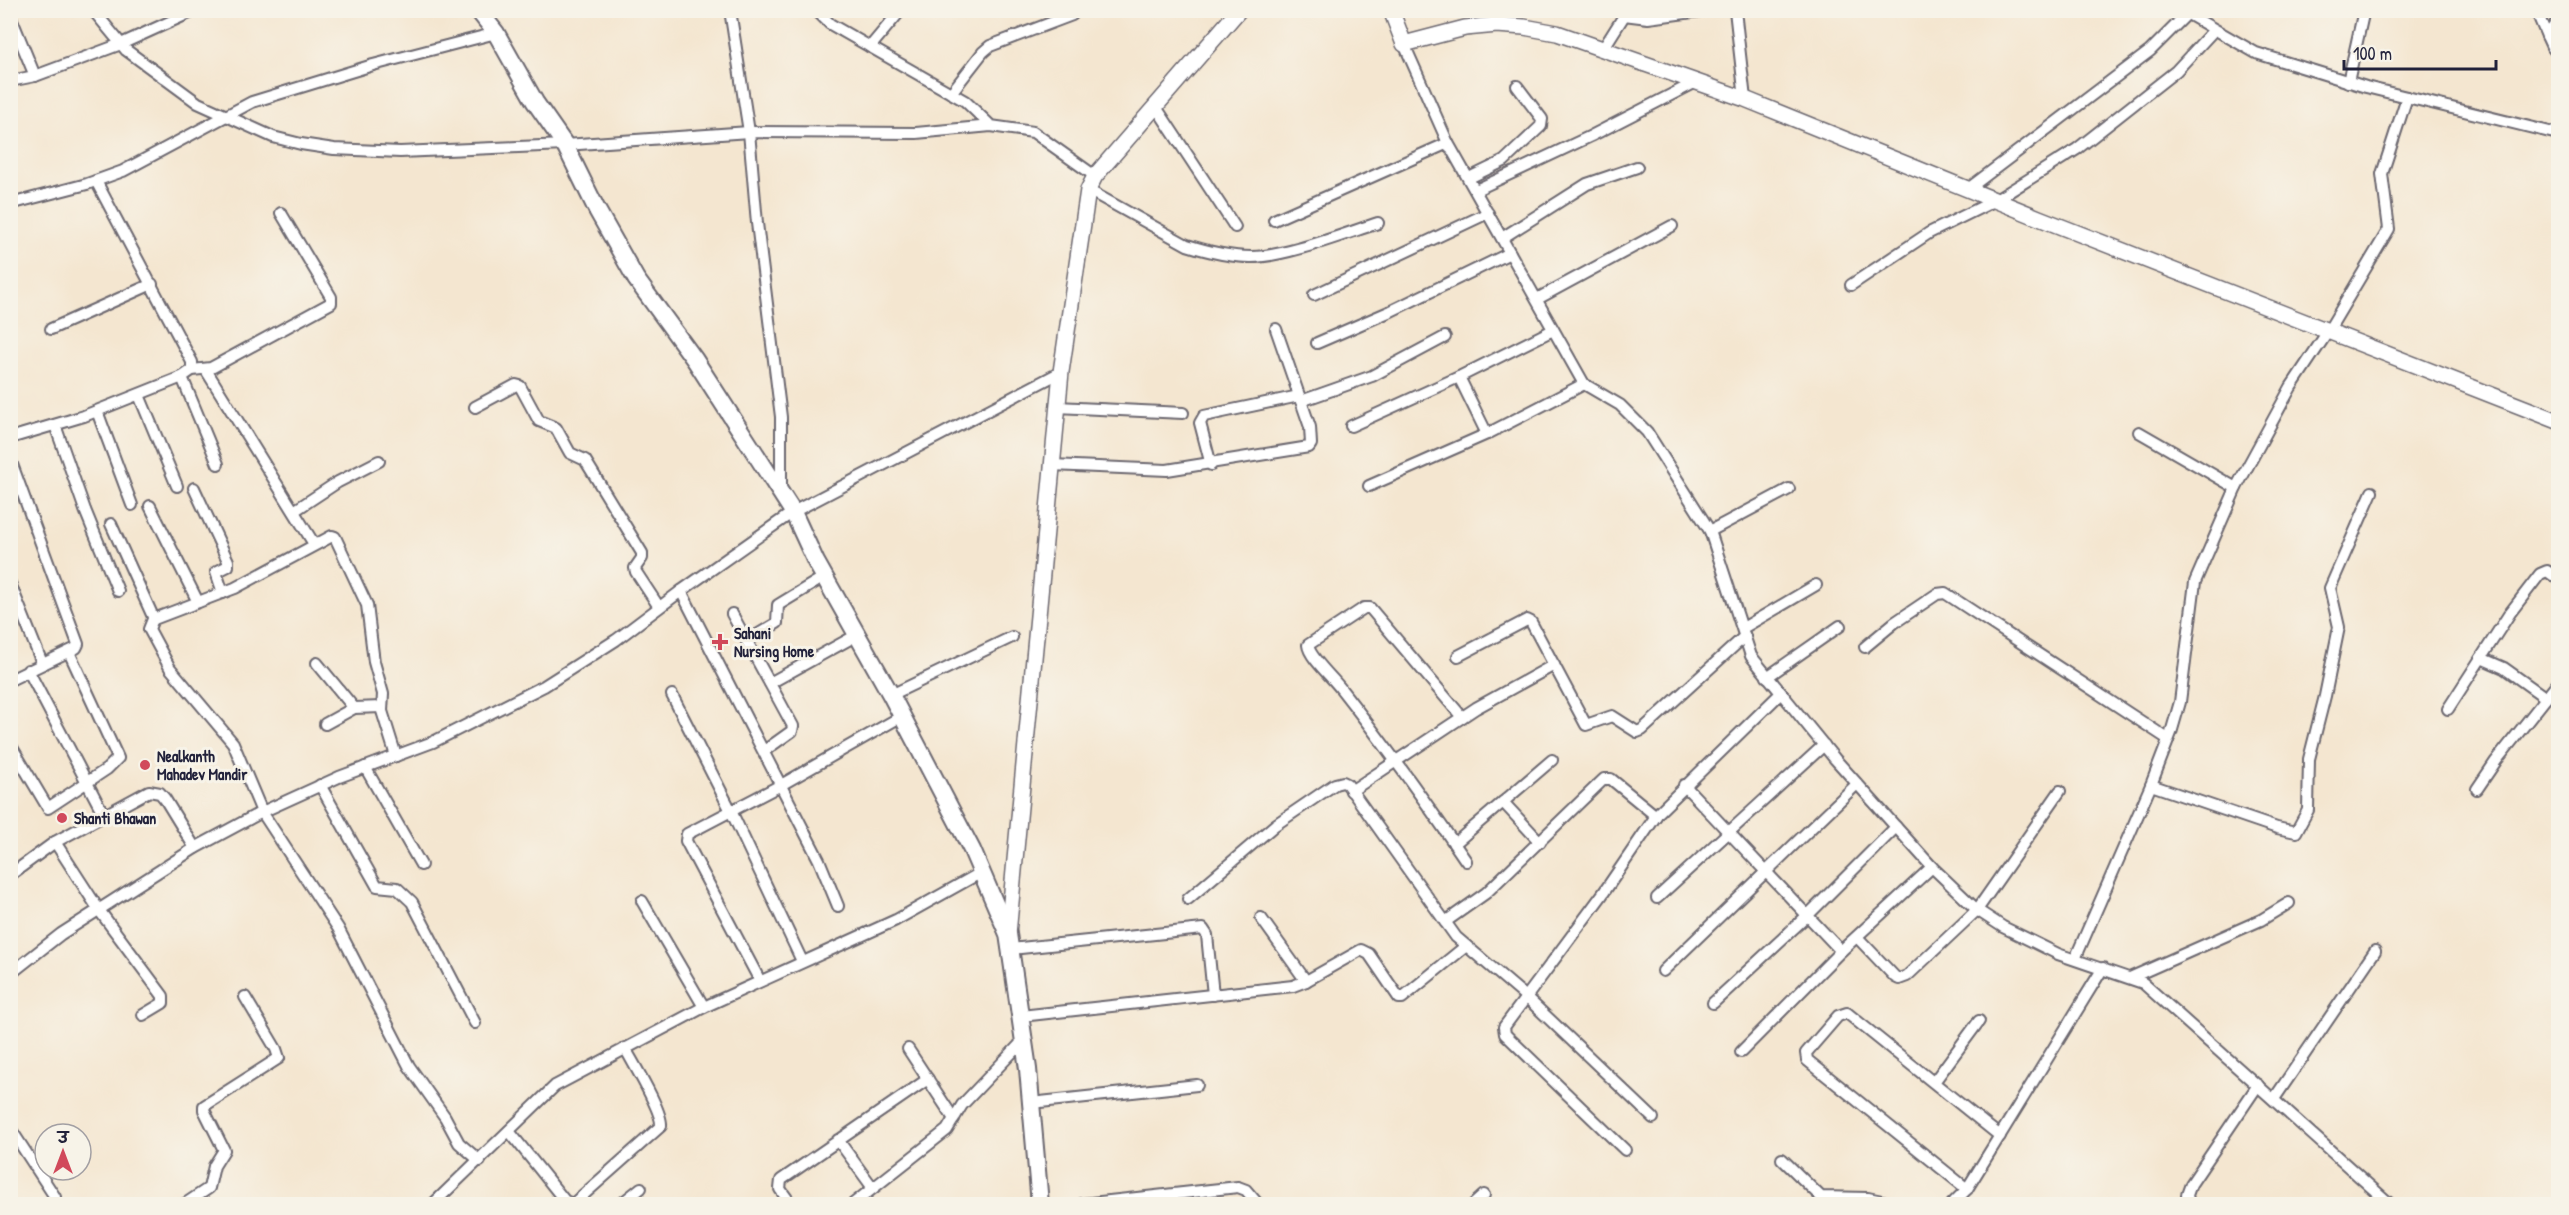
<svg xmlns="http://www.w3.org/2000/svg" width="2569" height="1215" font-family="'Patrick Hand','Playpen Sans Deva',sans-serif">
  <rect width="100%" height="100%" fill="#f7f3e8"/>
  <filter id="ink" filterUnits="userSpaceOnUse"><feTurbulence type="fractalNoise" baseFrequency=".0167" numOctaves="2"/><feDisplacementMap in="SourceGraphic" scale="12" xChannelSelector="R" yChannelSelector="G"/><feConvolveMatrix kernelMatrix="1 2 1 2 8 2 1 2 1" color-interpolation-filters="sRGB"/></filter>
  <filter id="wash" filterUnits="userSpaceOnUse"><feTurbulence type="fractalNoise" baseFrequency=".008" numOctaves="4" result="noise"/><feDisplacementMap in="SourceGraphic" scale="24" xChannelSelector="R" yChannelSelector="G"/><feGaussianBlur stdDeviation="1.35" result="paint"/><feColorMatrix in="noise" values="0 0 0 0 0 0 0 0 0 0 0 0 0 0 0 0 0 1.4 0 .05"/><feComposite in="paint" operator="in"/></filter>
  <g filter="url(#wash)">
    <rect width="100%" height="100%" fill="#f4e6d0"/>
  </g>
  <g filter="url(#ink)">
    <g fill="none" stroke-linecap="round" stroke-linejoin="round">
      <defs>
        <g id="street">
          <polyline points="93,10 126,50 198,103 273,137 301,144 334,149 400,152 565,145 749,132 916,133 991,126 1033,132 1095,176"/>
          <polyline points="730,10 749,132 757,223 781,417 781,493"/>
          <polyline points="816,10 830,24 965,101 991,126"/>
          <polyline points="1735,10 1745,99"/>
          <polyline points="2181,10 2256,53 2366,87 2558,134"/>
          <polyline points="2536,10 2547,36"/>
          <polyline points="10,15 35,76"/>
          <polyline points="1624,15 1648,18 1708,10"/>
          <polyline points="2558,20 2547,36 2552,47 2558,54"/>
          <polyline points="1404,44 1448,143 1584,384 1620,405 1647,432 1710,531 1751,656 1835,759 1932,867 1977,910 2003,927 2058,954 2143,983 2390,1204"/>
          <polyline points="870,47 901,10"/>
          <polyline points="1603,49 1627,11"/>
          <polyline points="10,81 35,76 121,44 196,10"/>
          <polyline points="2348,82 2364,10"/>
          <polyline points="951,93 983,52 990,46 1072,15"/>
          <polyline points="1156,107 1235,227"/>
          <polyline points="1469,178 1504,161 1541,126 1542,119 1517,86"/>
          <polyline points="1968,189 2150,51 2187,14"/>
          <path d="M1088,190L1187,245C1206,251 1230,257 1251,257C1285,257 1344,234 1378,223"/>
          <polyline points="1476,190 1591,136 1696,82"/>
          <polyline points="10,204 87,184 123,171 252,102 373,65 496,33"/>
          <polyline points="1274,220 1448,143"/>
          <polyline points="1502,238 1587,184 1637,167"/>
          <polyline points="1851,285 1929,233 1996,200 2077,149 2176,71 2213,31"/>
          <polyline points="1314,295 1488,213"/>
          <polyline points="1537,299 1672,226"/>
          <polyline points="51,329 152,284"/>
          <polyline points="1317,343 1391,311 1510,253"/>
          <polyline points="192,370 211,368 331,303 331,297 281,213"/>
          <polyline points="206,370 314,544"/>
          <polyline points="182,377 218,464"/>
          <polyline points="1459,377 1487,434"/>
          <polyline points="139,395 177,486"/>
          <polyline points="1301,401 1372,376 1445,337"/>
          <polyline points="475,407 516,385 520,386 539,421 556,428 570,453 585,460 642,553 642,558 635,568 636,572 659,607"/>
          <polyline points="1057,407 1183,413"/>
          <polyline points="97,411 132,505"/>
          <polyline points="55,425 85,510 118,591"/>
          <polyline points="1351,426 1461,376 1553,330"/>
          <polyline points="2139,432 2236,488"/>
          <polyline points="10,438 84,416 182,377 192,370 192,362 96,181"/>
          <polyline points="10,459 78,644 76,648 10,680"/>
          <polyline points="1052,465 1167,470 1309,447 1311,444 1310,427 1276,329"/>
          <polyline points="1211,465 1200,423 1204,416 1299,396"/>
          <polyline points="1369,486 1487,434 1584,384"/>
          <polyline points="194,488 228,561 228,566 216,572 223,593"/>
          <polyline points="150,506 198,602"/>
          <polyline points="294,511 338,482 379,461"/>
          <polyline points="111,524 154,619 235,588 332,536 335,537 367,605 374,662 383,694 382,711 396,756"/>
          <polyline points="1710,531 1789,489"/>
          <polyline points="10,583 42,663"/>
          <polyline points="681,591 819,860 838,906"/>
          <polyline points="732,614 793,726 792,731 764,751"/>
          <polyline points="153,619 149,629 170,668 233,743 262,812 338,928 409,1066 445,1117 459,1143 480,1161"/>
          <polyline points="1743,628 1816,585"/>
          <polyline points="747,641 777,623 778,605 824,577"/>
          <polyline points="1865,647 1894,623 1937,594 1945,593 2168,739"/>
          <polyline points="1458,656 1527,620 1531,622 1586,725 1612,716 1637,732 1642,730 1745,636"/>
          <polyline points="2481,658 2504,668 2546,698"/>
          <polyline points="317,663 354,708"/>
          <polyline points="28,670 104,815"/>
          <polyline points="1767,677 1840,626"/>
          <polyline points="770,683 857,635"/>
          <polyline points="672,695 731,811 802,961"/>
          <polyline points="891,695 1012,637"/>
          <polyline points="2448,709 2510,613 2540,574 2547,571 2558,579"/>
          <path d="M1462,717L1370,608H1364L1308,645C1309,657 1333,678 1341,689C1385,745 1426,802 1466,861"/>
          <polyline points="325,724 354,708 382,707"/>
          <polyline points="10,744 48,808 107,769 118,758 69,652"/>
          <polyline points="365,767 421,865"/>
          <polyline points="320,785 377,886 397,888 412,902 475,1023"/>
          <polyline points="1684,785 1841,951"/>
          <polyline points="2151,785 2277,828 2296,832 2308,810 2309,759 2325,696 2339,627 2330,588 2372,492"/>
          <polyline points="2477,789 2496,761 2558,683"/>
          <polyline points="1351,791 1476,708 1554,665"/>
          <polyline points="1503,802 1540,842"/>
          <polyline points="55,842 99,910 163,996 163,1003 143,1015"/>
          <polyline points="1454,844 1552,760"/>
          <polyline points="10,875 55,842 149,791 160,793 165,799 195,848"/>
          <polyline points="1657,898 1824,745"/>
          <polyline points="1188,899 1275,825 1335,784 1343,782 1347,784 1456,937 1525,996 1653,1118"/>
          <polyline points="642,901 704,1007"/>
          <polyline points="1261,918 1306,981"/>
          <polyline points="1445,922 1486,893 1604,779 1611,779 1656,816"/>
          <polyline points="1857,937 1895,977 1899,979 1907,976 1977,910 2060,791"/>
          <polyline points="1011,949 1203,929 1207,935 1213,995"/>
          <polyline points="2075,959 2151,785 2171,733 2180,702 2195,582 2236,488 2291,387 2327,333 2389,229 2382,174 2407,97"/>
          <polyline points="1663,971 1857,784"/>
          <polyline points="10,974 61,934 195,848 262,812 339,777 433,742 544,686 616,640 681,591 793,512 1061,372"/>
          <polyline points="2132,977 2261,920 2289,903"/>
          <polyline points="760,981 686,841 687,834 781,785 902,716"/>
          <polyline points="1713,1003 1808,915 1896,827"/>
          <polyline points="1021,1016 1293,986 1306,981 1361,950 1369,954 1399,998 1402,998 1466,946"/>
          <polyline points="908,1049 954,1119"/>
          <polyline points="1741,1052 1841,951 1932,867"/>
          <polyline points="1934,1082 1979,1021"/>
          <polyline points="2274,1099 2375,951"/>
          <polyline points="1031,1103 1197,1085"/>
          <polyline points="10,1128 55,1197"/>
          <path d="M509,1131L565,1201L573,1204L661,1126C663,1112 633,1063 625,1048"/>
          <polyline points="838,1140 873,1188"/>
          <polyline points="1625,1150 1508,1037 1505,1034 1504,1027 1602,895 1658,813 1781,693"/>
          <polyline points="1782,1159 1821,1197 1868,1198 1896,1204"/>
          <polyline points="1967,1189 1807,1060 1806,1053 1838,1016 1847,1013 2000,1136"/>
          <polyline points="185,1204 209,1188 214,1166 224,1150 204,1110 204,1106 279,1058 276,1049 245,997"/>
          <polyline points="433,1204 555,1086 704,1007 896,920 982,872"/>
          <polyline points="621,1204 641,1188"/>
          <polyline points="791,1204 780,1189 781,1180 928,1079"/>
          <polyline points="853,1204 947,1130 962,1105 1024,1040"/>
          <polyline points="1082,1204 1238,1187 1246,1190 1258,1204"/>
          <polyline points="1474,1204 1484,1195"/>
          <polyline points="1952,1204 1967,1189 2103,968"/>
          <polyline points="2189,1204 2187,1195 2191,1184 2258,1085"/>
        </g>
        <g id="secondary">
          <polyline points="1391,10 1404,44 1465,28 1497,25 1524,27 1557,33 1745,99 2039,218 2558,421"/>
          <polyline points="1008,934 1061,372 1088,190 1095,176 1239,10"/>
        </g>
        <polyline id="primary" points="478,10 496,33 535,102 565,145 597,210 636,279 695,360 793,512 816,562 891,695 972,850 1008,934 1028,1069 1040,1204"/>
      </defs>
      <!-- street casing -->
      <use href="#street" stroke="#6c676f" stroke-width="14"/>
      <!-- secondary casing -->
      <use href="#secondary" stroke="#6c676f" stroke-width="18"/>
      <!-- primary casing -->
      <use href="#primary" stroke="#6c676f" stroke-width="20"/>
      <!-- street -->
      <use href="#street" stroke="#fff" stroke-width="10"/>
      <!-- secondary -->
      <use href="#secondary" stroke="#fff" stroke-width="15"/>
      <!-- primary -->
      <use href="#primary" stroke="#fff" stroke-width="16"/>
    </g>
  </g>
  <!-- markers -->
  <g fill="#d1495b" stroke="#f7f3e8" stroke-width="2">
    <path d="M717 633h6v6h6v6h-6v6h-6v-6h-6v-6h6z"/>
    <circle cx="145" cy="765" r="6"/>
    <circle cx="62" cy="818" r="6"/>
  </g>
  <g text-anchor="middle" stroke-width="6" stroke-linejoin="round" paint-order="stroke">
    <!-- poi labels -->
    <g font-size="16" font-weight="bold" fill="#22223b" stroke="#f7f3e8" text-anchor="start">
      <text x="734" y="639">Sahani<tspan x="734" dy="18">Nursing Home</tspan></text>
      <text x="157" y="762">Nealkanth<tspan x="157" dy="18">Mahadev Mandir</tspan></text>
      <text x="74" y="824">Shanti Bhawan</text>
    </g>
  </g>
  <!-- margin -->
  <rect width="2569" height="1215" fill="none" stroke="#f7f3e8" stroke-width="36"/>
  <!-- north arrow -->
  <g transform="translate(63 1152)"><circle r="28" fill="#f7f3e8" stroke="#a29fa3" stroke-width="1.5"/>
  <path d="M0-4.5L10 22L0 15L-10 22Z" fill="#d1495b"/>
  <text y="-9" font-size="16" font-weight="bold" text-anchor="middle" fill="#22223b">उ</text>
  </g>
  <!-- scale -->
  <path d="M2344 60v9h152v-9" fill="none" stroke="#22223b" stroke-width="3"/>
  <text x="2353" y="60" font-size="18" fill="#22223b" stroke="#f7f3e8" stroke-width="4.5" paint-order="stroke">100 m</text>
</svg>
